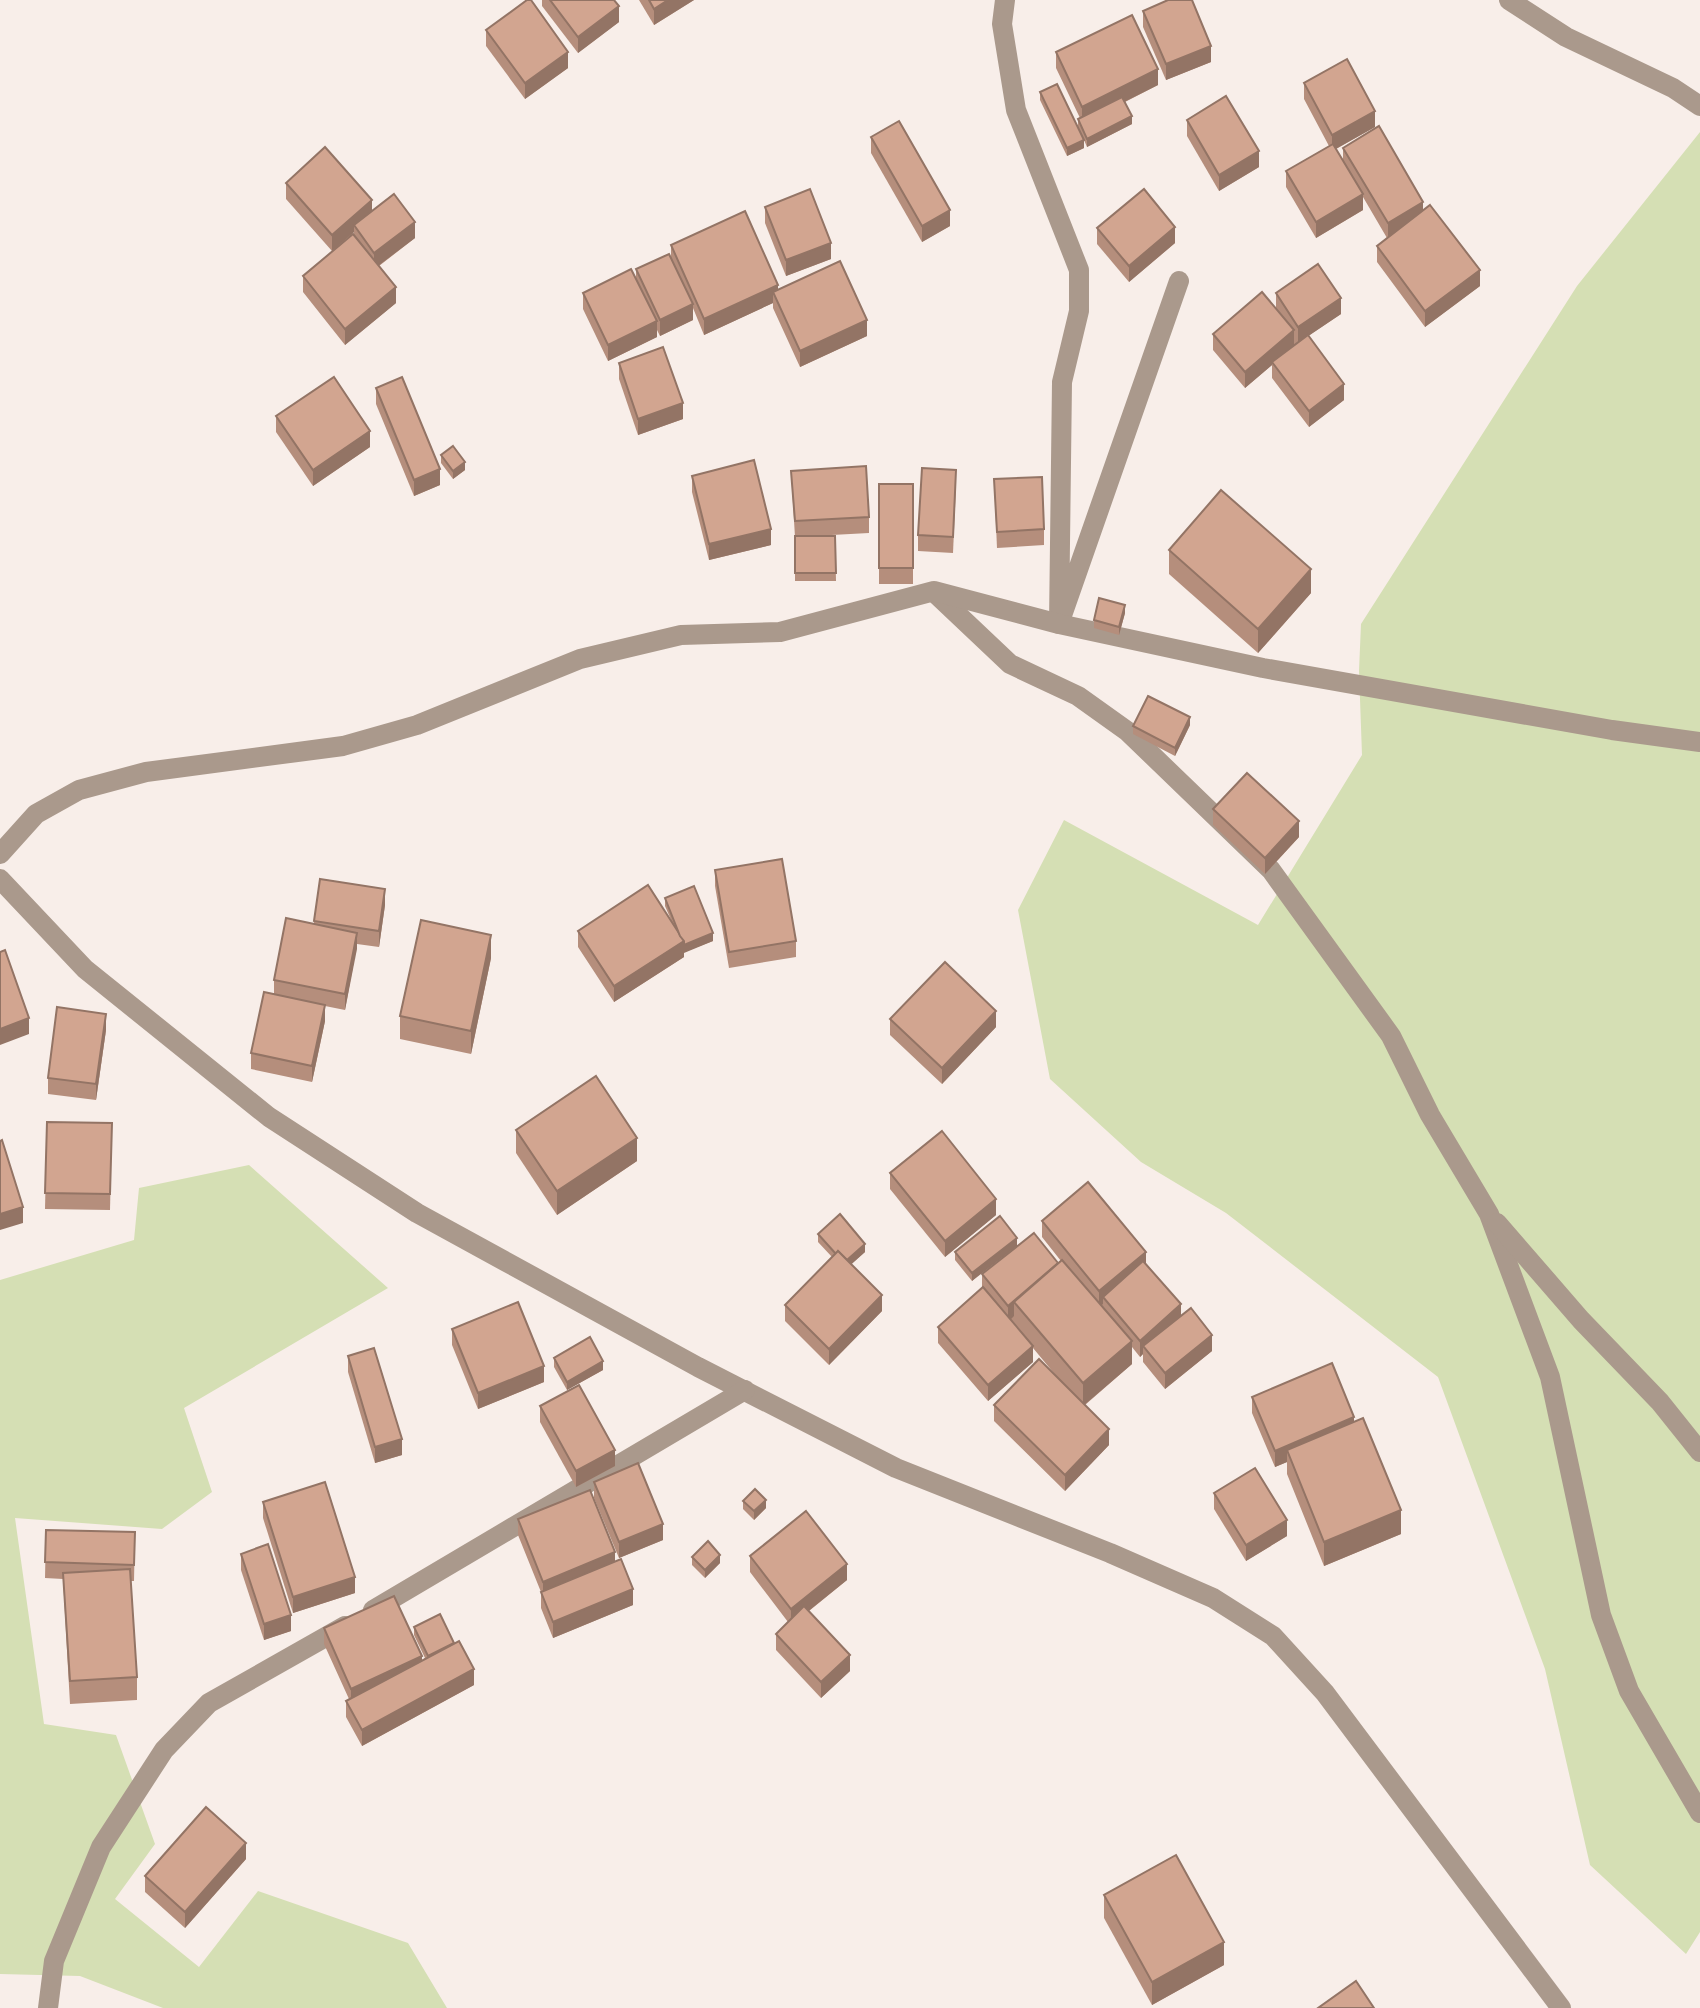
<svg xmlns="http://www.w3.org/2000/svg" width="1700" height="2008" font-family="'Public Sans',sans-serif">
  <rect width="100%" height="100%" fill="#f8eee9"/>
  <!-- green -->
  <g fill="#d5dfb4">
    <polygon points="1700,132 1700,1932 1686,1954 1590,1865 1545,1669 1438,1377 1226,1213 1141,1162 1050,1079 1018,910 1064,820 1258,925 1362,755 1359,671 1361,624 1577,286"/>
    <polygon points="249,1165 388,1288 184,1408 212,1492 162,1529 15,1518 44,1724 116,1735 155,1844 115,1899 199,1967 258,1891 408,1943 447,2008 163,2008 80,1976 0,1974 0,1280 134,1240 139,1188"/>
  </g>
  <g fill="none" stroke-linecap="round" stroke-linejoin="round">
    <!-- minor -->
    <g stroke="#aa998c" stroke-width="20">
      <polyline points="1005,0 1002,24 1016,110 1079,270 1079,311 1062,382 1059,624 1179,281"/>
      <polyline points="1509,0 1566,37 1673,88 1700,106"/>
      <polyline points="936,594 1010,664 1078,696 1127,731 1271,870 1391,1036 1430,1115 1489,1214 1550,1377 1601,1615 1629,1691 1700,1813"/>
      <polyline points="0,854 36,814 79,790 146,772 343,746 417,725 580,659 681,635 780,632 934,591 1059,624 1263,668 1612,730 1700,742"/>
      <polyline points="0,879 85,969 269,1117 417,1213 698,1367 896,1468 1110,1553 1213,1598 1273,1636 1325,1693 1561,2008"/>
      <polyline points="1497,1223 1581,1320 1660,1402 1700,1452"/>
      <polyline points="373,1610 745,1390"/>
      <polyline points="48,2008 54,1961 101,1847 164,1750 209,1703 345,1626"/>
    </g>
  </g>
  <!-- wall -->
  <g fill="#b58e7c">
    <polygon points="542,0 614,0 619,22 578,53 542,6"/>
    <polygon points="639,0 694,0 654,25"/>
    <polygon points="1143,11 1211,62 1166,80 1143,27"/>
    <polygon points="486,30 568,68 525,99 486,46"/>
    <polygon points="1056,52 1158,85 1125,102 1132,124 1087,147 1084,140 1084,148 1067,156 1040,100 1040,92 1078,127 1078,119 1080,118 1056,68"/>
    <polygon points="1304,83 1375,127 1336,149 1343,161 1343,148 1423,210 1480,286 1425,327 1377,262 1377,246 1387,238 1363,197 1363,210 1316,238 1286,187 1286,171 1329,146 1304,99"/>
    <polygon points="1187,120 1259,167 1219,191 1187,136"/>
    <polygon points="871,137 950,226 922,242 871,153"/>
    <polygon points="286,183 372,212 415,238 379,266 396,303 345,345 303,292 303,276 354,235 354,232 332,251 286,199"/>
    <polygon points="765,207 831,259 786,276 765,223"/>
    <polygon points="1097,228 1175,243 1129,282 1097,244"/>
    <polygon points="671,245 778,290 867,336 800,367 773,308 773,303 704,335 693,308 693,320 660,336 657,330 657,337 608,361 583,309 583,293 636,278 636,269 671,258"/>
    <polygon points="1276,293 1341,314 1308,336 1344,400 1309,427 1272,378 1272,365 1245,388 1213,350 1213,334 1276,309"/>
    <polygon points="619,363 683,419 638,435 619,379"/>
    <polygon points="376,388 440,485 414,496 376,404"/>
    <polygon points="276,416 370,447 313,486 276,432"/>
    <polygon points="441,455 465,470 453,479 441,463"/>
    <polygon points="791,471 869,517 869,533 813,536 835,536 836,581 795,581 795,537"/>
    <polygon points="692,476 771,545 709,560 692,492"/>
    <polygon points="994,479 1044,529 1044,545 997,548"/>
    <rect x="879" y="484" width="34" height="100"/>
    <polygon points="956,486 953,553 918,551 918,535"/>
    <polygon points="1169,550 1311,593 1258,653 1169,574"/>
    <polygon points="1125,613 1119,635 1094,628 1094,620"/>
    <polygon points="1190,725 1175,756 1133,734 1133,726"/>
    <polygon points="1213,809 1299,837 1265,874 1213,825"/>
    <polygon points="715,870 796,941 796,957 729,968 715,886"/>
    <polygon points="665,898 713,941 684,952 684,957 614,1002 578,947 578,931 672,922 665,906"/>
    <polygon points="385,905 379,947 357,944 345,1010 325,1006 325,1021 312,1082 251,1069 251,1053 274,994 274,980 314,924 314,921"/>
    <polygon points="491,958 471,1054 400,1039 400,1016"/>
    <polygon points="890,1019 996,1027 942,1084 890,1035"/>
    <polygon points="106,1030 96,1100 48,1094 48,1078"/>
    <polygon points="47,1122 112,1123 110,1210 45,1209"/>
    <polygon points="516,1130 637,1161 557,1215 516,1153"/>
    <polygon points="890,1173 996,1215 945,1257 890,1189"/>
    <polygon points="1042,1221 1146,1265 1181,1316 1212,1351 1165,1389 1143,1362 1143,1354 1140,1357 1132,1347 1132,1364 1085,1405 1109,1445 1065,1491 994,1421 994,1405 1063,1384 1033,1348 1033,1362 988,1401 938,1343 938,1327 982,1288 982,1274 1058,1263 1061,1261 1042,1237"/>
    <polygon points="818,1234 865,1252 851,1264 882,1311 829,1365 785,1321 785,1305 832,1257 818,1242"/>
    <polygon points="1017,1238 972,1281 955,1260 955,1252"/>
    <polygon points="452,1329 544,1382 478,1409 452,1345"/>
    <polygon points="348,1356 402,1455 375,1463 348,1372"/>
    <polygon points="554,1358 603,1370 567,1390 554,1367"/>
    <polygon points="1252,1397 1354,1422 1401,1534 1324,1566 1287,1474 1287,1462 1275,1467 1252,1413"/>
    <polygon points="540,1406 615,1466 576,1487 540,1422"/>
    <polygon points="594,1482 663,1540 619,1558 594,1498"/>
    <polygon points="1214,1493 1287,1536 1246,1561 1214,1509"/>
    <polygon points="743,1501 766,1508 754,1520 743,1509"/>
    <polygon points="263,1502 355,1593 293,1613 263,1518"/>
    <polygon points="518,1519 615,1561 633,1605 553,1638 541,1608 541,1592 518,1535"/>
    <polygon points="46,1530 135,1532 134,1581 131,1581 137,1677 137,1700 70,1704 63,1579 45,1578"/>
    <polygon points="241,1554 291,1631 264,1640 241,1570"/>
    <polygon points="750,1556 847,1580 809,1611 850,1671 821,1698 776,1650 776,1634 788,1622 750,1572"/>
    <polygon points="692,1557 720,1563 705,1578 692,1565"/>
    <polygon points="414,1627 474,1685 362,1746 346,1717 346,1701 349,1699 324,1644 324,1628 422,1660 425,1658 414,1635"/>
    <polygon points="246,1859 185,1928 145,1892 145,1876"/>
    <polygon points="1104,1895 1224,1965 1152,2005 1104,1918"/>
  </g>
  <!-- shaded-wall -->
  <g fill="#937465">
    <polygon points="668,0 694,0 654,25 654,9"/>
    <polygon points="619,6 619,22 578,53 578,37"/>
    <polygon points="1211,46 1211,62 1166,80 1166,64"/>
    <polygon points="568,52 568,68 525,99 525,83"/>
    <polygon points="1158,69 1158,85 1082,123 1082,107"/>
    <polygon points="1375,111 1375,127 1332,151 1332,135"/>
    <polygon points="1132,116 1132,124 1087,147 1087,139"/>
    <polygon points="1084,140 1084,148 1067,156 1067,148"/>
    <polygon points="1259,151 1259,167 1219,191 1219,175"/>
    <polygon points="1363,194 1363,210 1316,238 1316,222"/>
    <polygon points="372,200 372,216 354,225 354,232 332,251 332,235"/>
    <polygon points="1423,202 1423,218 1388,239 1388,223"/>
    <polygon points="950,210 950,226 922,242 922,226"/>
    <polygon points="415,222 415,238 374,269 374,253"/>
    <polygon points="1175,227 1175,243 1129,282 1129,266"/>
    <polygon points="831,243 831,259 786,276 786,260"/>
    <polygon points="1480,270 1480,286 1425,327 1425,311"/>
    <polygon points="778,285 778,301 773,292 773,303 704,335 704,319"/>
    <polygon points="396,287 396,303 345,345 345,329"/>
    <polygon points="1341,298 1341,314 1298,343 1298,327"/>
    <polygon points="693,304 693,320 660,336 660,320"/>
    <polygon points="867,320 867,336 800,367 800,351"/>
    <polygon points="657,321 657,337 608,361 608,345"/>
    <polygon points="1294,330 1294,346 1272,362 1272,365 1245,388 1245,372"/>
    <polygon points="1344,384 1344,400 1309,427 1309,411"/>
    <polygon points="683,403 683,419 638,435 638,419"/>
    <polygon points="370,431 370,447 313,486 313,470"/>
    <polygon points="465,462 465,470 453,479 453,471"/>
    <polygon points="440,469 440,485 414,496 414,480"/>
    <polygon points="771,529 771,545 709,560 709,544"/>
    <polygon points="1311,569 1311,593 1258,653 1258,629"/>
    <polygon points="1125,605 1125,613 1119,635 1119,627"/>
    <polygon points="1190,717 1190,725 1175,756 1175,748"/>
    <polygon points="1299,821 1299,837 1265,874 1265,858"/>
    <polygon points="385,889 385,905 379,947 379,931"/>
    <polygon points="357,933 357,949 345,1010 345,994"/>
    <polygon points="713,933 713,941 684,953 684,945"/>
    <polygon points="491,935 491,958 471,1054 471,1031"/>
    <polygon points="684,941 684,957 614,1002 614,986"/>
    <polygon points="325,1005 325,1021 312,1082 312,1066"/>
    <polygon points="996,1011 996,1027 942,1084 942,1068"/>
    <polygon points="106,1014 106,1030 96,1100 96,1084"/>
    <polygon points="29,1018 29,1034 0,1045 0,1029"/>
    <polygon points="637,1138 637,1161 557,1215 557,1191"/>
    <polygon points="996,1199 996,1215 945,1257 945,1241"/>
    <polygon points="23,1207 23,1223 0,1230 0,1214"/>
    <polygon points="1017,1238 1017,1246 972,1281 972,1273"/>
    <polygon points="865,1244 865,1252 844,1271 844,1263"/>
    <polygon points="1146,1252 1146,1268 1103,1297 1103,1304 1099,1307 1099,1291"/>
    <polygon points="1059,1264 1014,1302 1014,1316 1008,1322 1008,1306"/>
    <polygon points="882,1295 882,1311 829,1365 829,1349"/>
    <polygon points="1181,1304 1181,1320 1143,1346 1143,1354 1140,1357 1140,1341"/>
    <polygon points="1212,1335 1212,1351 1165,1389 1165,1373"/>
    <polygon points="1132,1341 1132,1364 1083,1406 1083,1383"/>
    <polygon points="1033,1346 1033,1362 988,1401 988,1385"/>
    <polygon points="603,1361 603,1370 567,1390 567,1382"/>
    <polygon points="544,1366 544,1382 478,1409 478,1393"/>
    <polygon points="1354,1417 1354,1433 1287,1450 1287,1462 1275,1467 1275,1451"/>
    <polygon points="1109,1429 1109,1445 1065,1491 1065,1475"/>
    <polygon points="402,1439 402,1455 375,1463 375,1447"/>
    <polygon points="615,1450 615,1466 576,1487 576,1471"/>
    <polygon points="766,1500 766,1508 754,1520 754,1511"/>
    <polygon points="1401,1510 1401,1534 1324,1566 1324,1542"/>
    <polygon points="1287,1520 1287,1536 1246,1561 1246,1545"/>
    <polygon points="663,1524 663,1540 619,1558 619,1542"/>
    <polygon points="615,1552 615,1568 543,1598 543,1582"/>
    <polygon points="720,1555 720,1563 705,1578 705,1570"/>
    <polygon points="847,1564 847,1580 791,1625 791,1609"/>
    <polygon points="355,1577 355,1593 293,1613 293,1597"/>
    <polygon points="633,1589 633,1605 553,1638 553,1622"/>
    <polygon points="291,1615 291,1631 264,1640 264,1624"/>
    <polygon points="850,1655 850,1671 821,1698 821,1682"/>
    <polygon points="422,1656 422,1672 351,1705 351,1689"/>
    <polygon points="474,1669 474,1685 362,1746 362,1730"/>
    <polygon points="246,1843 246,1859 185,1928 185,1912"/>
    <polygon points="1224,1942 1224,1965 1152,2005 1152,1982"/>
  </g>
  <!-- building -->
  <g fill="#d2a590" stroke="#937465" stroke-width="2">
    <polygon points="527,0 531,0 568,52 525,83 486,30"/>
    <polygon points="550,0 614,0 619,6 578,37"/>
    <polygon points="649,0 668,0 654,9"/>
    <polygon points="1168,0 1192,0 1211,46 1166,64 1143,11"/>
    <polygon points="1132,15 1158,69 1082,107 1056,52"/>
    <polygon points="1347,59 1375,111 1332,135 1304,83"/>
    <polygon points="1057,84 1084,140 1067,148 1040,92"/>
    <polygon points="1226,96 1259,151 1219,175 1187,120"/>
    <polygon points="1122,97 1132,116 1087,139 1078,119"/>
    <polygon points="899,121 950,210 922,226 871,137"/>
    <polygon points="1379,126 1423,202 1388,223 1343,148"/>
    <polygon points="1333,144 1363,194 1316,222 1286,171"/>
    <polygon points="325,147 372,200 332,235 286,183"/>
    <polygon points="810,189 831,243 786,260 765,207"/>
    <polygon points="1144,189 1175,227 1129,266 1097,228"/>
    <polygon points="394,194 415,222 374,253 354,225"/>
    <polygon points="1430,205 1480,270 1425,311 1377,246"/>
    <polygon points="745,211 778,285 704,319 671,245"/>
    <polygon points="353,234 396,287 345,329 303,276"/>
    <polygon points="669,254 693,304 660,320 636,269"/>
    <polygon points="840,261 867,320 800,351 773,292"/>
    <polygon points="1318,264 1341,298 1298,327 1276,293"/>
    <polygon points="631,269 657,321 608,345 583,293"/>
    <polygon points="1262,292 1294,330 1245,372 1213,334"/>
    <polygon points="1308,335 1344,384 1309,411 1272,362"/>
    <polygon points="663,347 683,403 638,419 619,363"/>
    <polygon points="334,377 370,431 313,470 276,416"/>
    <polygon points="402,377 440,469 414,480 376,388"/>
    <polygon points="453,446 465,462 453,471 441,455"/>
    <polygon points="754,460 771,529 709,544 692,476"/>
    <polygon points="866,466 869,517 795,521 791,471"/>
    <polygon points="922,468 956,470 953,537 918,535"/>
    <polygon points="1042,477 1044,529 997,532 994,479"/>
    <rect x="879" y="484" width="34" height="84"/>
    <polygon points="1221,490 1311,569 1258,629 1169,550"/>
    <polygon points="795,536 835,536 836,573 795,573"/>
    <polygon points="1099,598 1125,605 1119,627 1094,620"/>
    <polygon points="1148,696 1190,717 1175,748 1133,726"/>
    <polygon points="1247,773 1299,821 1265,858 1213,809"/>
    <polygon points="782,859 796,941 729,952 715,870"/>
    <polygon points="320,879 385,889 379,931 314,921"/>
    <polygon points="648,885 684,941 614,986 578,931"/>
    <polygon points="694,886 713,933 684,945 684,941 680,936 665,898"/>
    <polygon points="286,918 357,933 345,994 274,980"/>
    <polygon points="421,920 491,935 471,1031 400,1016"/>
    <polygon points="5,950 29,1018 0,1029 0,952"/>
    <polygon points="945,962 996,1011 942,1068 890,1019"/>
    <polygon points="264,992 325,1005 312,1066 251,1053"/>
    <polygon points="57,1007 106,1014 96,1084 48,1078"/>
    <polygon points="596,1076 637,1138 557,1191 516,1130"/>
    <polygon points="47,1122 112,1123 110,1194 45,1193"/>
    <polygon points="942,1131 996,1199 945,1241 890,1173"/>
    <polygon points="2,1140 23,1207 0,1214 0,1141"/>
    <polygon points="1088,1182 1146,1252 1099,1291 1042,1221"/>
    <polygon points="840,1214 865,1244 847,1260 838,1251 836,1254 818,1234"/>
    <polygon points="1000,1216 1017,1238 972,1273 955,1252"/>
    <polygon points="1034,1233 1058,1263 1008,1306 982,1274"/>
    <polygon points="838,1251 882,1295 829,1349 785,1305"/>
    <polygon points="1062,1260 1132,1341 1083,1383 1014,1302"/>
    <polygon points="1143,1261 1181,1304 1140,1341 1103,1297"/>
    <polygon points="983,1287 1033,1346 988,1385 938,1327"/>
    <polygon points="518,1302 544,1366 478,1393 452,1329"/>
    <polygon points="1191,1308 1212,1335 1165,1373 1143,1346"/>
    <polygon points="590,1337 603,1361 567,1382 554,1358"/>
    <polygon points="374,1348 402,1439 375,1447 348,1356"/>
    <polygon points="1039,1359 1109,1429 1065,1475 994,1405"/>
    <polygon points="1332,1363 1354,1417 1275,1451 1252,1397"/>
    <polygon points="579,1385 615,1450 576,1471 540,1406"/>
    <polygon points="1363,1418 1401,1510 1324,1542 1287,1450"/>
    <polygon points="638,1463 663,1524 619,1542 594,1482"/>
    <polygon points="1255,1468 1287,1520 1246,1545 1214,1493"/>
    <polygon points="325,1482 355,1577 293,1597 263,1502"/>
    <polygon points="755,1489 766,1500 754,1511 743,1501"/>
    <polygon points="590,1490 615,1552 543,1582 518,1519"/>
    <polygon points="806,1511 847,1564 791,1609 750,1556"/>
    <polygon points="46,1530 135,1532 134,1565 45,1562"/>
    <polygon points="708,1541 720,1555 705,1570 692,1557"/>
    <polygon points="268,1544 291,1615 264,1624 241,1554"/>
    <polygon points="621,1559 633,1589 553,1622 541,1592"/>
    <polygon points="130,1569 137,1677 70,1681 63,1573"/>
    <polygon points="394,1596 422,1656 351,1689 324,1628"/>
    <polygon points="804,1606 850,1655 821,1682 776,1634"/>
    <polygon points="440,1614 454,1643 428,1656 414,1627"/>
    <polygon points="459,1641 474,1669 362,1730 346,1701"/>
    <polygon points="206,1807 246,1843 185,1912 145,1876"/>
    <polygon points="1176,1855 1224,1942 1152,1982 1104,1895"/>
    <polygon points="1356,1981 1374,2008 1318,2008"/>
  </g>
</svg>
